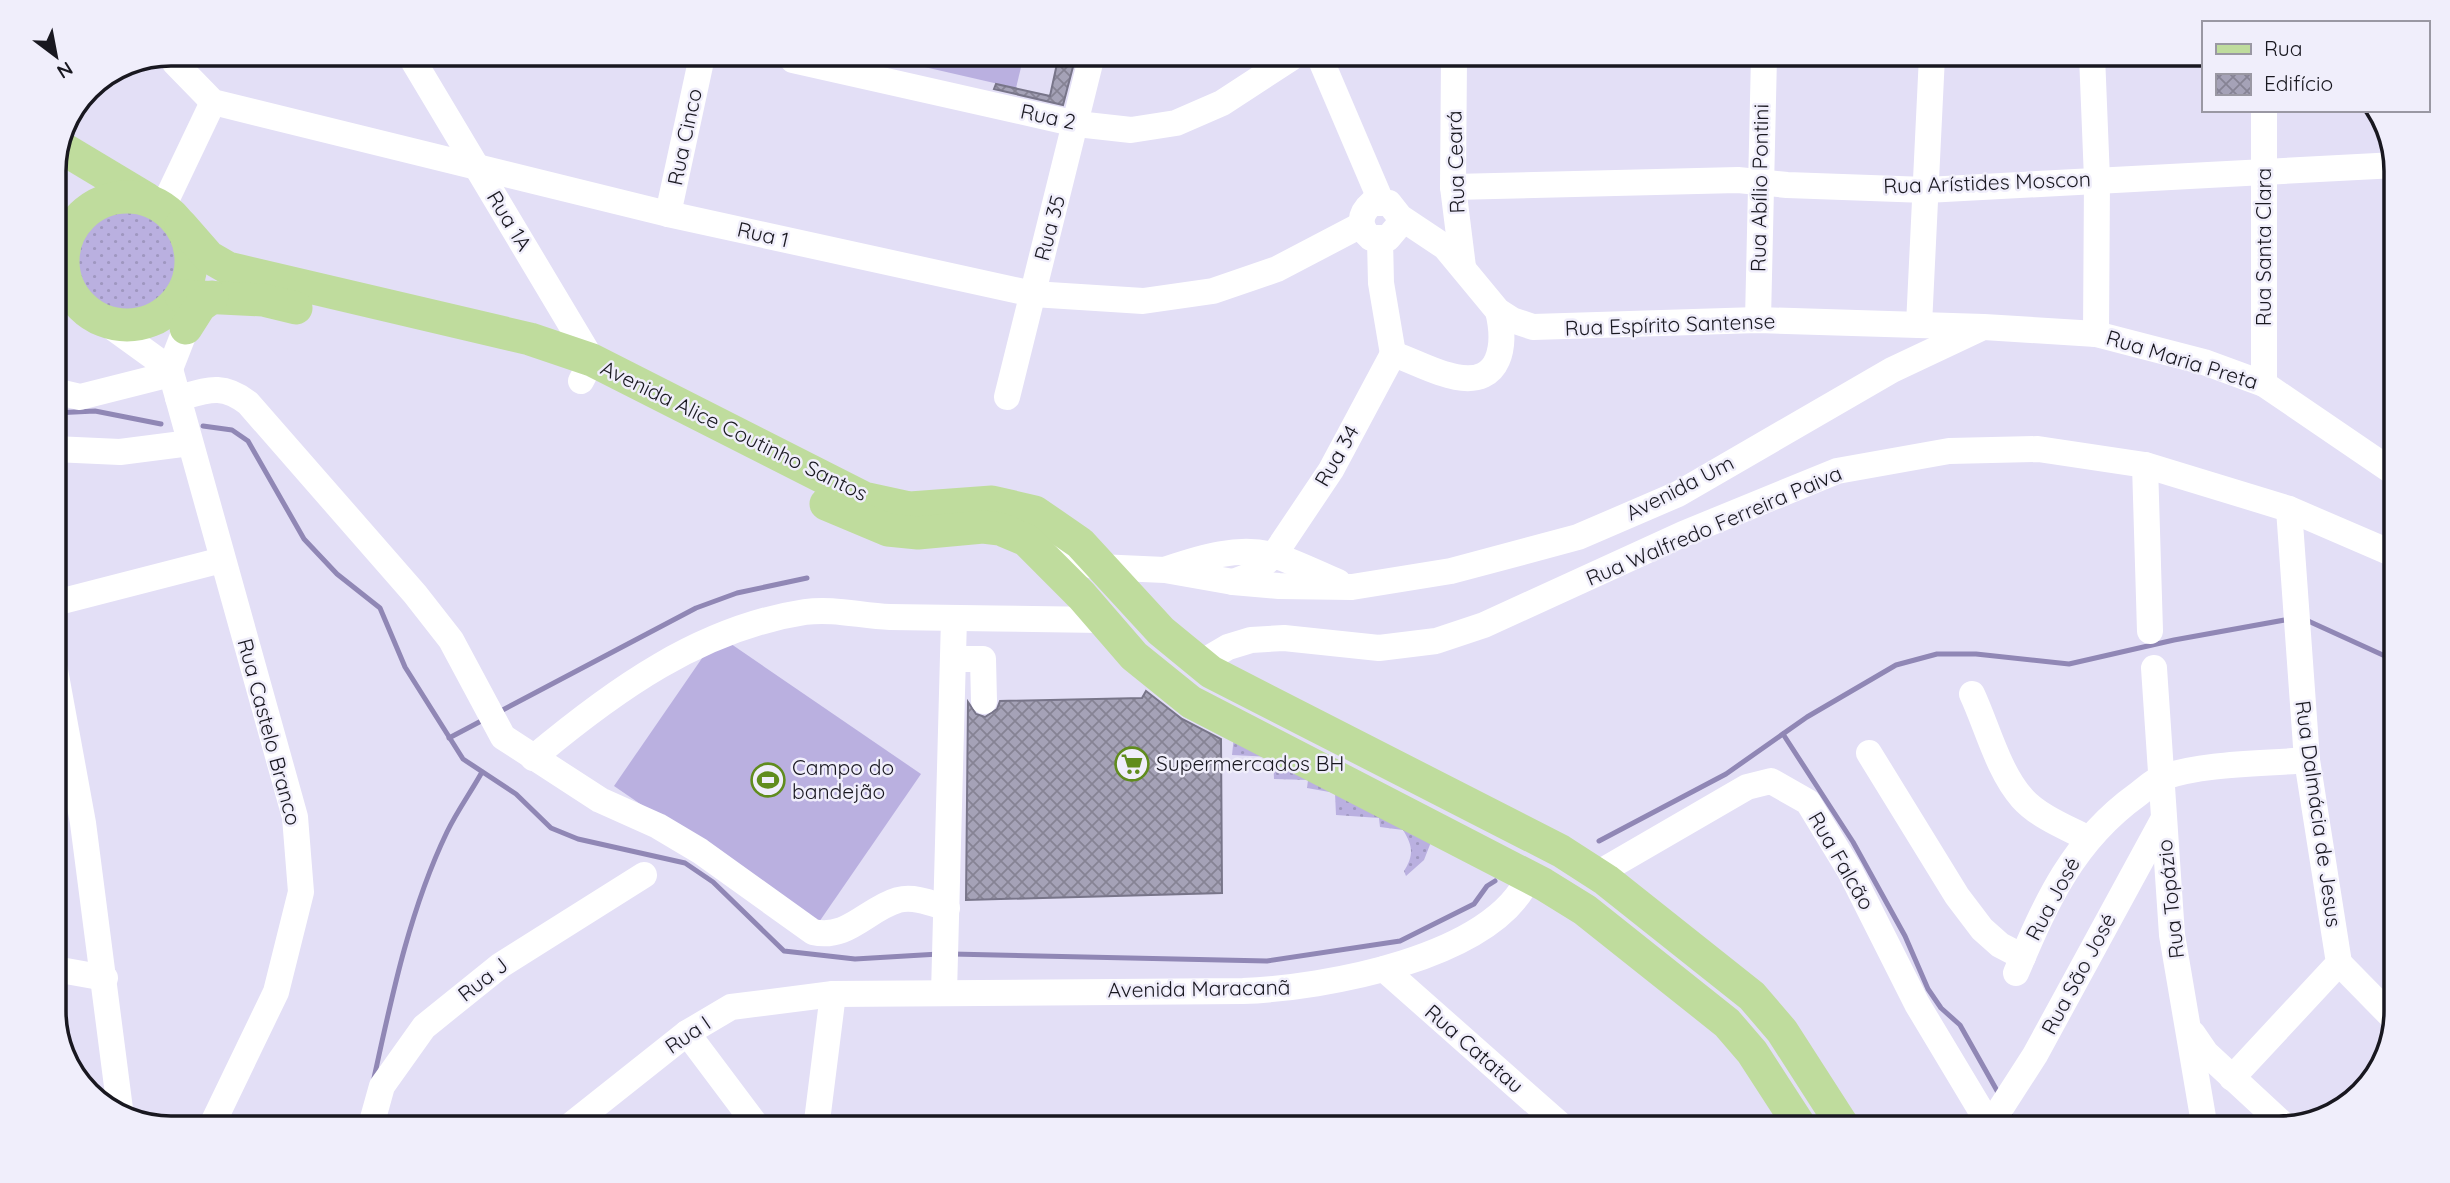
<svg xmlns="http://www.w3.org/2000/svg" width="2450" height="1183" font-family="Quicksand,sans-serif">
  <defs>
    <pattern id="grass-dots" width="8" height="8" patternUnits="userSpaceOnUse" patternTransform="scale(1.75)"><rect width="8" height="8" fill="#bab0e0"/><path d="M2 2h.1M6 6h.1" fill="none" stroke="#9f97c0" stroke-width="1.8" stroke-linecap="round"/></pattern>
    <pattern id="building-cross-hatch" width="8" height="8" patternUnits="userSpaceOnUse" patternTransform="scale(1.75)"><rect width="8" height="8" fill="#a5a2b7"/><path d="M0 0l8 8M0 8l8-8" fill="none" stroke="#868394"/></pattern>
  </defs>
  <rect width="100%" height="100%" fill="#e3dff6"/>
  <!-- grass -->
  <g fill="url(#grass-dots)">
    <circle cx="124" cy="261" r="56"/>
    <path d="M1234,736L1428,837L1431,842L1424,860L1406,876L1404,871C1414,855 1413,846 1403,830L1380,827L1379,818L1336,815L1335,793L1307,788L1308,780L1274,779L1273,757L1232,755Z"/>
  </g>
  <!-- pitch -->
  <g fill="#bab0e0">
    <polygon points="1023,59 1016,88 894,60"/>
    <polygon points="718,635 921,774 817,925 614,786"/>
  </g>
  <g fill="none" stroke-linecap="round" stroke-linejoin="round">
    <!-- stream -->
    <g stroke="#9087b5" stroke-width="5">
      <polyline points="54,413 95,411 161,424"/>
      <polyline points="203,426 232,430 248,441 304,539 337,574 380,608 405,667 463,759 516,794 551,828 578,839 685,863 713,882 784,951 855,959 939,954"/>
      <polyline points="2306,620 2396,661"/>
      <polyline points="497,713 696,608 737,593 807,578"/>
      <polyline points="1783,734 1853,842 1905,936 1928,989 1941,1008 1960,1025 2000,1096"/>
      <polyline points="449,738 485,719"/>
      <polyline points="1599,841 1726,774 1807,717 1896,665 1937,654 1976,654 2069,664 2174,640 2290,619"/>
      <polyline points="952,954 1267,961 1400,941 1474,904 1487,886 1495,881"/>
      <path d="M374,1078C392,995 410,909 447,832C457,811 471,792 482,772"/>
      <polyline points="2008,1111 2018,1129"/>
    </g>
  </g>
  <!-- building -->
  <g fill="url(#building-cross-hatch)" stroke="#787589" stroke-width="2">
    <polygon points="1058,59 1075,59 1063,105 994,89 996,84 1050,96"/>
    <polygon points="1146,691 1182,719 1221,739 1222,893 966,900 968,702 976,714 985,717 997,709 1000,701 1142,698"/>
  </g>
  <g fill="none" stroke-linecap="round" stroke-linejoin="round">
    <!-- minor -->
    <g stroke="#fff" stroke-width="26">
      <polyline points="2092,55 2097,179 2096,334"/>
      <polyline points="1320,58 1381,201"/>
      <polyline points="1454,58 1453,187 1463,267"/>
      <polyline points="793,60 1077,124 1131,130 1176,123 1222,103 1291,58"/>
      <polyline points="414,62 592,360 581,381"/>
      <polyline points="175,63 213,102 668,214 1033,294 1143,301 1213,291 1277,269 1361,225"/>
      <polyline points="1453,187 1738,180 1787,185 1926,190 2396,165"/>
      <polyline points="163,207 213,102"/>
      <polyline points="668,214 701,61"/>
      <path d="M1400,217L1399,225L1388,238H1371C1358,227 1359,214 1372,203H1389L1400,217L1445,247L1498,311L1512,320L1533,327L1758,320L1984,327L2096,334L2204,362L2264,384L2396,474"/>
      <polyline points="1380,240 1381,283 1393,354"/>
      <polyline points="1758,320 1764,56"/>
      <polyline points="105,322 170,369 295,817 301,892 276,992 210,1129"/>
      <polyline points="1919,325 1932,56"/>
      <path d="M1393,354C1414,361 1434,373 1456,377C1502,386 1506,344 1498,311"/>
      <polyline points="170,369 186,328 179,309"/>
      <polyline points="2264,384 2264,110"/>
      <polyline points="54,391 80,397 171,374"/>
      <polyline points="1007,397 1091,59"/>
      <path d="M178,398C208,390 222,383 248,403L415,594L451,640L503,737L600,800L658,826L700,851L813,932C848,940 867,909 898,900C914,896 931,903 947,908"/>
      <polyline points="54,449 120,452 190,443"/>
      <polyline points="2145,465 2150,631"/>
      <polyline points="1037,545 1067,559 1098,567 1165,570 1233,582 1279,586 1352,587 1451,571 1578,537 1678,494 1892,370 1979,329"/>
      <path d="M1167,569C1200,558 1240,545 1276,556C1297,563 1317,573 1338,582"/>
      <polyline points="1233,582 1251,575 1274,555 1331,470 1393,354"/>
      <polyline points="55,603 222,560"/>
      <polyline points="953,659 983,659 984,701"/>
      <polyline points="1199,664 1228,647 1251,640 1284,638 1379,648 1436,641 1484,625 1683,534 1837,471 1949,451 2038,449 2145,465 2289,509 2396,555"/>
      <polyline points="2154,668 2172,935 2205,1129"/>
      <polyline points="55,670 83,823 121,1117"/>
      <path d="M1972,694C1987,726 1998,771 2022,798C2038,816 2065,827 2087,838"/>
      <polyline points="1869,753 1957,896 1982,929 2000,945 2023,957"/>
      <path d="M533,758C613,691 700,628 805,612C834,608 861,616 890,617C961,618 1031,619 1102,620"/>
      <polyline points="1597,874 1747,787 1771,781 1808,802 1850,871 1917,1004 1992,1129"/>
      <polyline points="2339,963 2394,1019"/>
      <polyline points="55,969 105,978"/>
      <polyline points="1384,969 1565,1129"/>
      <path d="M2016,973C2046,902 2073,841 2137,795C2145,789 2154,780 2164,777C2205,763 2263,764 2307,760"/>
      <polyline points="944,993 954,618"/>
      <polyline points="687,1033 759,1129"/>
      <polyline points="2193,1034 2206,1053 2286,1127"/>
      <polyline points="2232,1078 2339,963 2307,760 2289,509"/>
      <polyline points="1990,1125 2035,1055 2163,820"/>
      <polyline points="370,1129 382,1086 424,1027 501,965 644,875"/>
      <path d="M566,1129L687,1033L731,1007L833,994L1243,991C1323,988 1495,958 1529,876"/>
      <polyline points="816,1129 833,994"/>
    </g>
    <!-- major -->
    <g stroke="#bfdc9d" stroke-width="33">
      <polyline points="62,148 147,199"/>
      <circle cx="127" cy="261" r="64"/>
      <polyline points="181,225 209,257 228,268 530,339 592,360 864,498 910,508 992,502 1035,512 1080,543 1161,631 1211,672 1561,851 1606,880 1752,996 1782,1031 1845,1129"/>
      <polyline points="181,296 263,300 296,308"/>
      <polyline points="186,328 200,306 212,297"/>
      <polyline points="826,504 888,530 918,533 983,527 1000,529 1026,540 1082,596 1134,656 1191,702 1543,884 1585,910 1727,1023 1752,1052 1802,1129"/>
    </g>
  </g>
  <!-- icons -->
  <defs>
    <symbol id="supermarket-ring" viewBox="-11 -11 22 22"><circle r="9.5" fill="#f0eefb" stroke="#608c1d" stroke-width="1.5"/><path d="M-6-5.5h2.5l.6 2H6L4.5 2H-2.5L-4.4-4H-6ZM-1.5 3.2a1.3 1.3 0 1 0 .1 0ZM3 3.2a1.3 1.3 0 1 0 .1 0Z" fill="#608c1d"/></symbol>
    <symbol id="stadium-ring" viewBox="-11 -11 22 22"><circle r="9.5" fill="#f0eefb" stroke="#608c1d" stroke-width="1.5"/><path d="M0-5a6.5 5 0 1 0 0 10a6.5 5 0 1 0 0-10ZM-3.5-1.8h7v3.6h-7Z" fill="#608c1d"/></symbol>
  </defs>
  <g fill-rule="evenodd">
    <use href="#supermarket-ring" x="1113" y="745" width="38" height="38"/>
    <use href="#stadium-ring" x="749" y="761" width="38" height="38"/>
  </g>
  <g text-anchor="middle" stroke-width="5" stroke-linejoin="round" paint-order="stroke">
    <!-- street labels -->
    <g font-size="21" fill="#191820" stroke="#f0eefb">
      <text transform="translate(1048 117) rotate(12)" y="7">Rua 2</text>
      <text transform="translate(685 137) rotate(-78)" y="7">Rua Cinco</text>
      <text transform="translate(1456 162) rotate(-92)" y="7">Rua Ceará</text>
      <text transform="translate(1987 183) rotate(-2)" y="7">Rua Arístides Moscon</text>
      <text transform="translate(1760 188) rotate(-89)" y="7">Rua Abílio Pontini</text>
      <text transform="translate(509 221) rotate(59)" y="7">Rua 1A</text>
      <text transform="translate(1050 228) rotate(-75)" y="7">Rua 35</text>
      <text transform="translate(763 235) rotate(13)" y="7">Rua 1</text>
      <text transform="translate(2264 247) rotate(-90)" y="7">Rua Santa Clara</text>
      <text transform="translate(1670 325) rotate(-2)" y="7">Rua Espírito Santense</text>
      <text transform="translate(2182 360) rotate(17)" y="7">Rua Maria Preta</text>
      <text transform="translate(734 431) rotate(26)" y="7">Avenida Alice Coutinho Santos</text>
      <text transform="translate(1337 456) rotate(-60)" y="7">Rua 34</text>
      <text transform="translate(1680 488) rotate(-27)" y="7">Avenida Um</text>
      <text transform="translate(1714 526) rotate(-23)" y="7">Rua Walfredo Ferreira Paiva</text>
      <text transform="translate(269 732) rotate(75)" y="7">Rua Castelo Branco</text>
      <text transform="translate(2318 814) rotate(82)" y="7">Rua Dalmácia de Jesus</text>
      <text transform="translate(1841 861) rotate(60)" y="7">Rua Falcão</text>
      <text transform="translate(2053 899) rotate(-62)" y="7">Rua José</text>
      <text transform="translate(2171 899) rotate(-96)" y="7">Rua Topázio</text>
      <text transform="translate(2079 974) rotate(-62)" y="7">Rua São José</text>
      <text transform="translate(483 980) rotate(-38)" y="7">Rua J</text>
      <text transform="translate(1199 989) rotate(-1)" y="7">Avenida Maracanã</text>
      <text transform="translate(688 1035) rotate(-34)" y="7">Rua I</text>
      <text transform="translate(1474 1049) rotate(41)" y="7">Rua Catatau</text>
    </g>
    <!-- poi labels -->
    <g font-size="21" fill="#191820" stroke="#f0eefb" text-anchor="start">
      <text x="1156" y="771">Supermercados BH</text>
      <text x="792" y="775">Campo do<tspan x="792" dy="24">bandejão</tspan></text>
    </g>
  </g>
  <!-- crop -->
  <path d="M0 0H2450V1183H0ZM171 66H2279A105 105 0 0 1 2384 171V1011A105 105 0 0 1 2279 1116H171A105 105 0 0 1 66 1011V171A105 105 0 0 1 171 66Z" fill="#f0eefb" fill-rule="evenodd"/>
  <path fill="none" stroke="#191820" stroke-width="3.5" d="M171 66H2279A105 105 0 0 1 2384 171V1011A105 105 0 0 1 2279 1116H171A105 105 0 0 1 66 1011V171A105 105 0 0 1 171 66Z"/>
  <!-- legend -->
  <rect x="2202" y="21" width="228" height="91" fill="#f0eefb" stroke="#9a98a3" stroke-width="2"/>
  <rect x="2216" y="44" width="35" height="10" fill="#bfdc9d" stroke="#9a98a3" stroke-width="2"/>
  <text x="2264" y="56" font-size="21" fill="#191820">Rua</text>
  <rect x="2216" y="74" width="35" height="21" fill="url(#building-cross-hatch)" stroke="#9a98a3" stroke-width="2"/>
  <text x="2264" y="91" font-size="21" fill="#191820">Edifício</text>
  <!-- north arrow -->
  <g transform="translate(56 56) rotate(148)" stroke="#f0eefb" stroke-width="5" paint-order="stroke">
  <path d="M0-5L12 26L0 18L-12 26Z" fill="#191820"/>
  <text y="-10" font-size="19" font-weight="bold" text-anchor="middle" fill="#191820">N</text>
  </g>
</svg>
